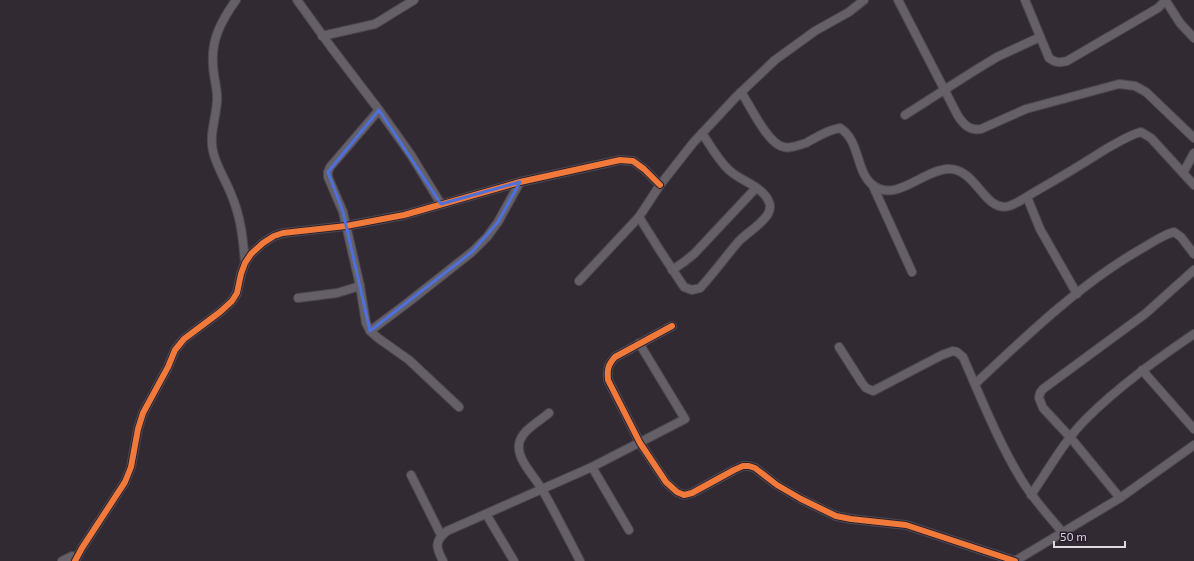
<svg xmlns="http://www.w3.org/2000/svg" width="1194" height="561" font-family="'Exo 2',sans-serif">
  <rect width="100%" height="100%" fill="#312a33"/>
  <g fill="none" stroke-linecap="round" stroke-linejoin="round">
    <defs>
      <g id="street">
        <path d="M236,0C222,20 211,39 213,64C213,77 218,89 217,101C216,119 208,137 214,155C218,169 226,181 231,194C241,217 243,239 245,263"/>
        <polyline points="297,0 331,47 379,110 411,155 441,204"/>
        <path d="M898,0L958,116C964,125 970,131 981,129L1026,109L1119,84L1135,86L1146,92L1194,138"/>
        <path d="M1025,0L1049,58C1056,63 1059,63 1067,61L1158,8L1166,0"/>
        <polyline points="1166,1 1180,23 1194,38"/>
        <polyline points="322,36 375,24 414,0"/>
        <path d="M741,92C750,105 768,145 784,147C791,149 799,145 806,143C817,137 827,130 840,128C861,141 855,173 874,186C897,202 923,170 948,169C977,168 984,213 1009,206C1019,203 1029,195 1038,190C1061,177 1084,163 1106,149C1117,143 1129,135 1141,132L1151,138L1194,185"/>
        <polyline points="379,110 330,167 328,172 328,177 343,212 360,286 366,323 370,331 378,338 409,360 459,407"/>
        <polyline points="905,115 974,71 997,57 1040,37"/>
        <polyline points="1183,173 1194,153"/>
        <polyline points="873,186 912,272"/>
        <polyline points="1027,197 1040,229 1077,294"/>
        <path d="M639,217L659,249L684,287L692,290L700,288C714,273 726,256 739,241C748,232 761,225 768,214C770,210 771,206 769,202C763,186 740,181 729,170C718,160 710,145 702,133"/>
        <polyline points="672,270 684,262 694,254 756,188"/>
        <polyline points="579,281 639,217 660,185 693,143 736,97 775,60 815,31 849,12 864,0"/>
        <polyline points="298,298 337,293 360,286"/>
        <path d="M672,326L615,357C608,365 607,369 608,380L640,443L666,482L677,492L684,495L692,493L734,470L743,466H749L755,468L777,485L801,499L836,516L851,519L906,525L1015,561"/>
        <polyline points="370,331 406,304 472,252 487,237 498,222 520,182"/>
        <path d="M839,347L862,383L866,388L873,391L942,355L953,351L957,352L963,357C981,398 998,441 1021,479C1033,499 1048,515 1063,533"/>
        <polyline points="1142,370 1194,429"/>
        <path d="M975,384C1026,336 1080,284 1141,249C1152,243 1162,235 1174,232L1181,237L1194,254"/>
        <path d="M549,413C540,421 520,431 519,445C517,460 536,478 543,491C556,514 568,538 580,561"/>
        <polyline points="592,467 629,530"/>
        <polyline points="411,475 441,535"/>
        <path d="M1031,495C1049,469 1064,441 1086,419C1119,386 1156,360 1194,334"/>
        <polyline points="1120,498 1070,437 1043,408 1039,398 1040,393 1043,389 1145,314 1194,270"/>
        <polyline points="486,514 514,561"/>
        <polyline points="62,561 72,556"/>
        <polyline points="75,561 82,548 125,482 131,467 138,429 143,413 168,367 175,350 184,339 220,312 232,301 237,293 241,274 245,263 251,254 263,243 274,236 283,233 346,226 404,215 520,182 620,160 633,161 644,169 660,185"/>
        <path d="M443,561C436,548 434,541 447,531L592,467L685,419L639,343"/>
        <polyline points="1015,561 1120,498 1194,445"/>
      </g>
    </defs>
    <!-- street casing -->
    <use href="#street" stroke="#4c474e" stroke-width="10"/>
    <!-- street -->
    <use href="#street" stroke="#656067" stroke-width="8"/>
    <defs>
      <g id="cycleway">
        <path d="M672,326L615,357C608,365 607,369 608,380L640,443L666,482L677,492L684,495L692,493L734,470L743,466H749L755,468L777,485L801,499L836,516L851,519L906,525L1015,561"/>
        <polyline points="75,561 82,548 125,482 131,467 138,429 143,413 168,367 175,350 184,339 220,312 232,301 237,293 241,274 245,263 251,254 263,243 274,236 283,233 346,226 404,215 520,182 620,160 633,161 644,169 660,185"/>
      </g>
    </defs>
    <!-- cycleway casing -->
    <use href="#cycleway" stroke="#281d2d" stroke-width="8"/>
    <!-- cycleway -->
    <use href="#cycleway" stroke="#f17a3a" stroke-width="6"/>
  </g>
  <!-- marked area -->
  <path fill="none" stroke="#4d70da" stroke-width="3" stroke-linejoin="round" d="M379,110L441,204L520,182L498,222L472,252L370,331L343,212L328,172Z"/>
  <!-- scale -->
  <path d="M1054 541v6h71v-6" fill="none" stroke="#ded7e1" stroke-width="2"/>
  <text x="1060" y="541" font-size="12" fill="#ded7e1" stroke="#281d2d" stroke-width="3" paint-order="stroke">50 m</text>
</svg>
